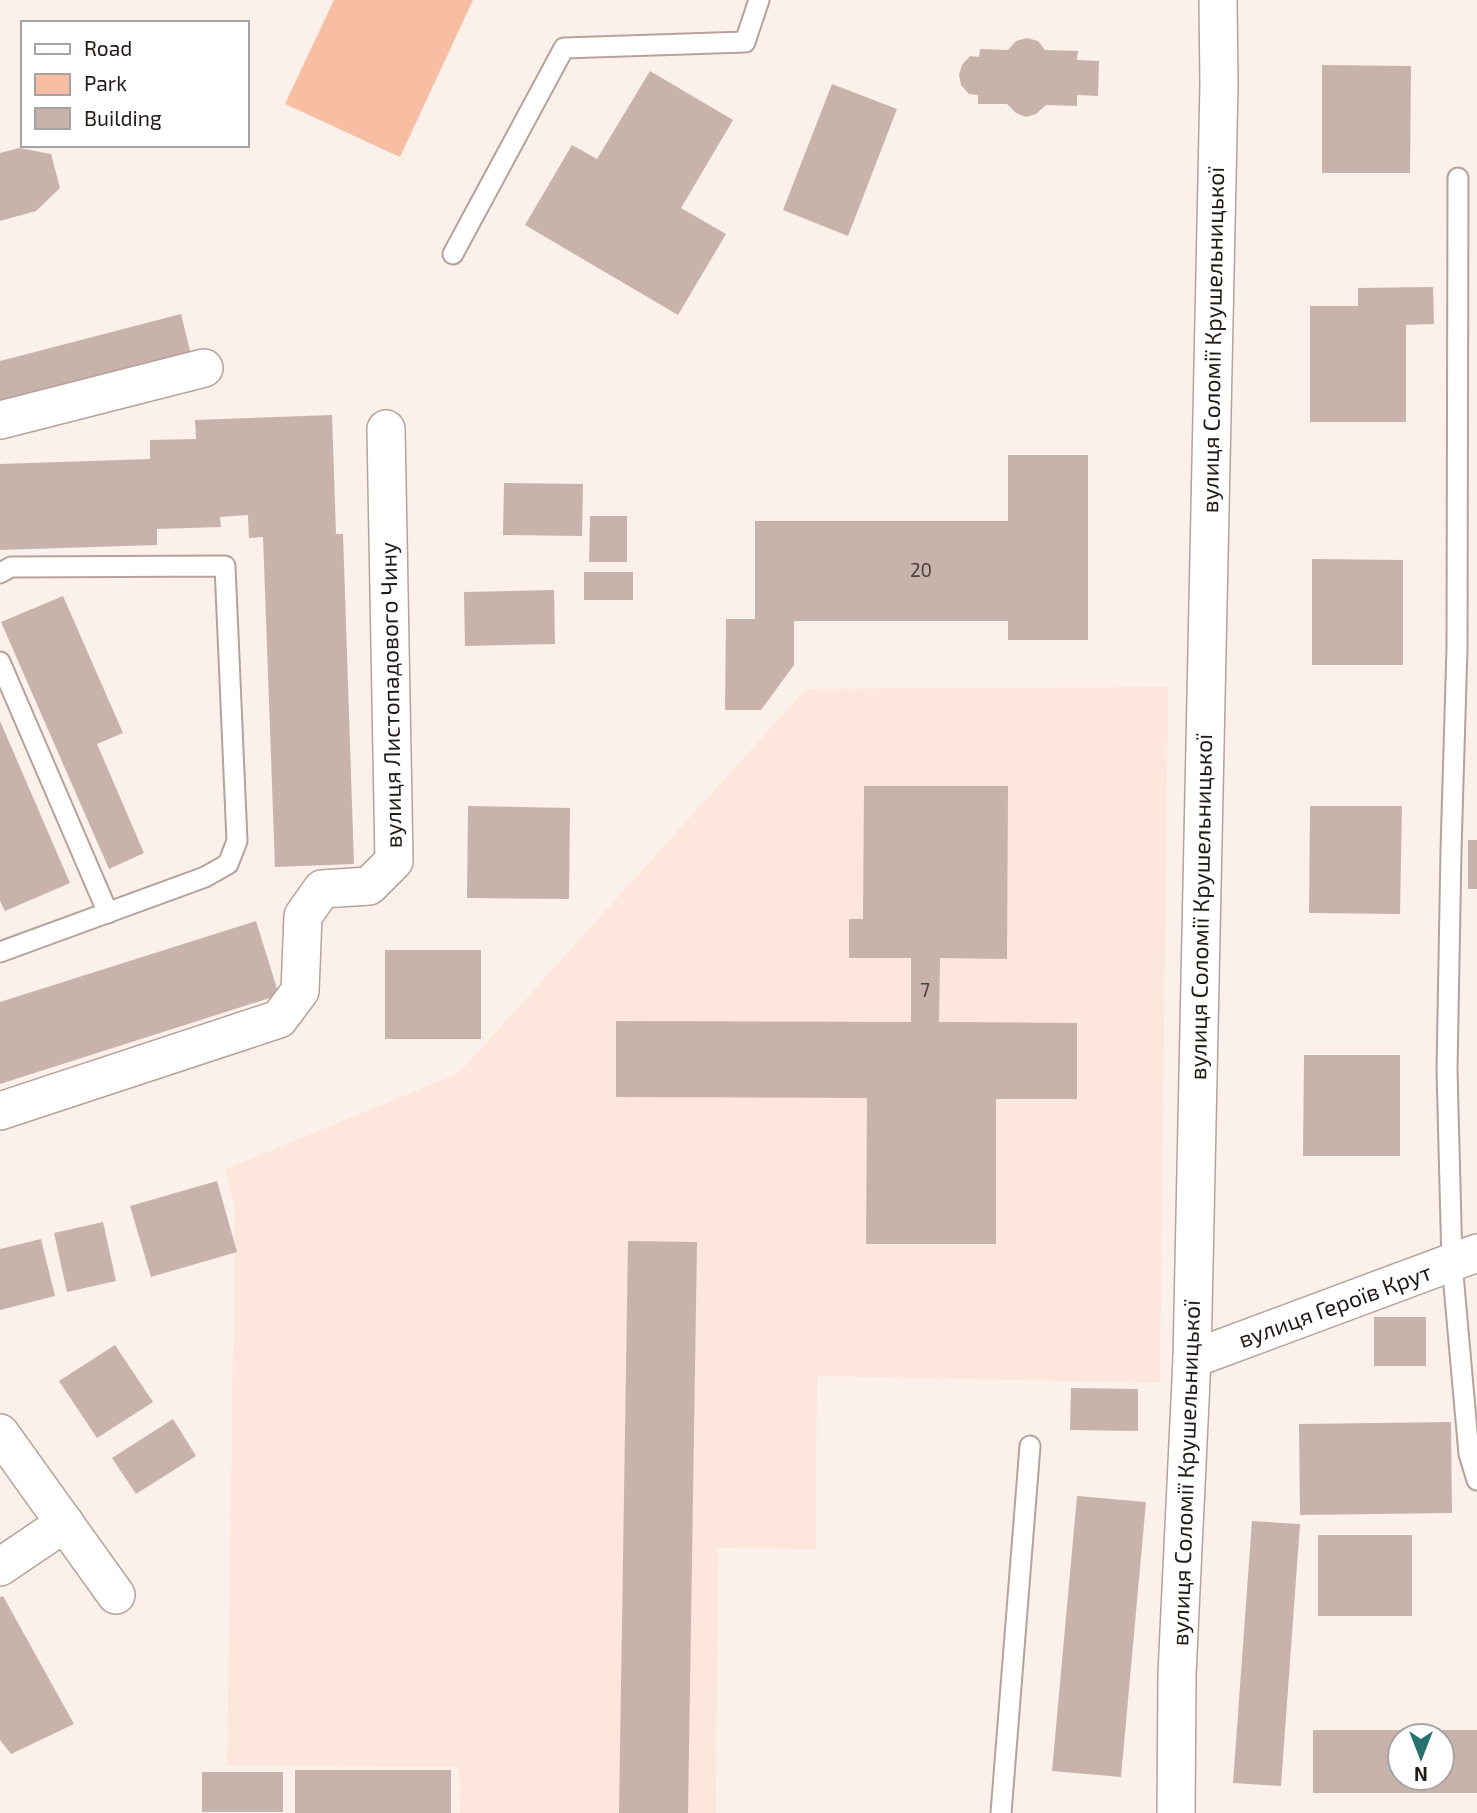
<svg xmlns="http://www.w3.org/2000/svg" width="1477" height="1813" font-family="'Exo 2',sans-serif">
  <rect width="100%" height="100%" fill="#fcf0ea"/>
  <!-- built -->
  <polygon fill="#fde6dc" points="1168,687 1160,1383 817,1376 816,1549 718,1548 716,1813 460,1813 459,1767 227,1766 235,1212 226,1169 459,1073 806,689"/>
  <!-- green -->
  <polygon fill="#f7bea4" points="334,0 473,0 400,157 285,104"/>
  <!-- building -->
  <g fill="#c7b3ab" fill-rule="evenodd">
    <polygon points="1027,38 1038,41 1045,50 1078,51 1077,60 1099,61 1098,96 1077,95 1077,106 1046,105 1036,114 1026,117 1016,113 1007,104 978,104 978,95 969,94 961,85 959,75 962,65 970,56 979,57 980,49 1008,50 1016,41"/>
    <polygon points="1322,65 1411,66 1410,173 1322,173"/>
    <polygon points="650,71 733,120 681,208 726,234 678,315 525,225 572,145 597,159"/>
    <polygon points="832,84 897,109 848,236 783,210"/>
    <polygon points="19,148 51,154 60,188 36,211 0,221 0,153"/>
    <polygon points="1433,287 1434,324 1406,325 1406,422 1310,422 1310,306 1358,306 1358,288"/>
    <polygon points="181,314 192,359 0,409 0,361"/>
    <polygon points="332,415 336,534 343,534 354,864 275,867 263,537 249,538 248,515 220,517 221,527 157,529 157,545 0,550 0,464 150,459 150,440 196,439 195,420"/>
    <polygon points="1008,455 1088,455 1088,640 1008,640 1008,621 794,621 794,665 761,710 725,710 726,619 755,619 755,521 1008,521"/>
    <polygon points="504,483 583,484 582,536 503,535"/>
    <polygon points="590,516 627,516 627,562 589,562"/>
    <polygon points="1312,559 1403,560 1403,665 1312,665"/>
    <rect x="584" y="572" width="49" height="28"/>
    <polygon points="554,590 555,644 465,646 464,592"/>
    <polygon points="63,596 123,733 97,744 144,853 109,869 1,622"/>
    <polygon points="0,721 70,883 5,911 0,901"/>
    <polygon points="864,786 1008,786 1007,959 940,958 939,1022 1077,1023 1077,1099 996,1099 996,1244 866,1244 867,1098 616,1097 616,1021 911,1022 911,958 849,958 849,919 863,919"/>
    <polygon points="468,806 570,808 569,899 467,898"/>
    <polygon points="1310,806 1402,806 1400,914 1309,913"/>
    <rect x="1468" y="840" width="9" height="49"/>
    <polygon points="256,921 279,995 0,1084 0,1002"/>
    <rect x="385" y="950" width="96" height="89"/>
    <polygon points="1304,1055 1400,1055 1400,1156 1303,1156"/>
    <polygon points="217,1181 237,1252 151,1277 130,1206"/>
    <polygon points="103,1222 116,1281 67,1292 54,1233"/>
    <polygon points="41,1239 55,1296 0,1310 0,1249"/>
    <polygon points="628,1241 697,1242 688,1813 619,1813"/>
    <rect x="1374" y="1317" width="52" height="49"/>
    <polygon points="115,1345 153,1402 97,1438 59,1381"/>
    <polygon points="1071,1388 1138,1389 1138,1431 1070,1430"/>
    <polygon points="173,1419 196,1456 136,1494 112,1458"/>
    <polygon points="1451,1422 1452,1513 1300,1515 1299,1424"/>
    <polygon points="1077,1496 1146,1502 1121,1777 1052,1771"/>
    <polygon points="1252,1521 1300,1524 1281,1786 1233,1783"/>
    <rect x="1318" y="1535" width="94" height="81"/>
    <polygon points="3,1596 74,1724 11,1754 0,1740 0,1597"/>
    <path d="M1313,1730H1477V1793H1313ZM1400,1736H1442V1778H1400Z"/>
    <rect x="295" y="1770" width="156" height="43"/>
    <rect x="202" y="1772" width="81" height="40"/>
  </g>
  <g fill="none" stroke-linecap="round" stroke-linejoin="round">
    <defs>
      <g id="lane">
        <polyline points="1458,178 1457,648 1451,850 1447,1070 1452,1263 1469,1454 1477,1480"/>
        <polyline points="453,254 564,48 745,42 759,0"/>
        <polyline points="0,573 11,567 225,566 237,841 228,864 205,877 0,952"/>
        <polyline points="0,662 108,913"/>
        <polyline points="1001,1813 1030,1446"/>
      </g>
      <g id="street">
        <polyline points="0,420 204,368"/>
        <polyline points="0,1111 279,1019 300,991 303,916 322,889 369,886 394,861 386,429"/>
        <polyline points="1192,1359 1477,1253"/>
        <polyline points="0,1433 116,1595"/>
        <polyline points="0,1567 65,1523"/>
        <polyline points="1176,1813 1177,1674 1192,1359 1219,84 1218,0"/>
      </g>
    </defs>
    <!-- lane casing -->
    <use href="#lane" stroke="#b6a29a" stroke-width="23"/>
    <!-- street casing -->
    <use href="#street" stroke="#b6a29a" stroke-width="40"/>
    <!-- lane -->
    <use href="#lane" stroke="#fff" stroke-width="19"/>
    <!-- street -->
    <use href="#street" stroke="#fff" stroke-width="37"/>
  </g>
  <g text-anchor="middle" stroke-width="5" stroke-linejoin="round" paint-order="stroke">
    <!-- number labels -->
    <g font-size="19" fill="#4a403c">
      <text x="921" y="577">20</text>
      <text x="925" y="997">7</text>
    </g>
    <!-- street labels -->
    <g font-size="23" fill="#211a17" stroke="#fff">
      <text transform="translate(1213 340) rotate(-89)" y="8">вулиця Соломії Крушельницької</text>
      <text transform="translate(391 695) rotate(-91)" y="8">вулиця Листопадового Чину</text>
      <text transform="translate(1201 907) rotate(-89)" y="8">вулиця Соломії Крушельницької</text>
      <text transform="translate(1335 1306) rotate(-20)" y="8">вулиця Героїв Крут</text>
      <text transform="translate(1186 1473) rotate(-88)" y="8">вулиця Соломії Крушельницької</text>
    </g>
  </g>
  <!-- legend -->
  <rect x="21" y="21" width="228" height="126" fill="#ffffff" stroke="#a6a3a2" stroke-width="2"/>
  <rect x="35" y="44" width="35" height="10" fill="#ffffff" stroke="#a6a3a2" stroke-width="2"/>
  <text x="84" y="56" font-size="21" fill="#211a17">Road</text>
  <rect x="35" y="74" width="35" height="21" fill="#f7bea4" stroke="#a6a3a2" stroke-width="2"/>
  <text x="84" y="91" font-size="21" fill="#211a17">Park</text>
  <rect x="35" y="108" width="35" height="21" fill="#c7b3ab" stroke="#a6a3a2" stroke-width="2"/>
  <text x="84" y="126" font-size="21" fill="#211a17">Building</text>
  <!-- north arrow -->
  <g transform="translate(1421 1757) rotate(180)"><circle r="33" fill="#ffffff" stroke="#a6a3a2" stroke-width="2"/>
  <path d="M0-5L12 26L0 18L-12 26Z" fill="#277271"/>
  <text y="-10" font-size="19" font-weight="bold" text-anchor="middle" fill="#211a17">N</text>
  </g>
</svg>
